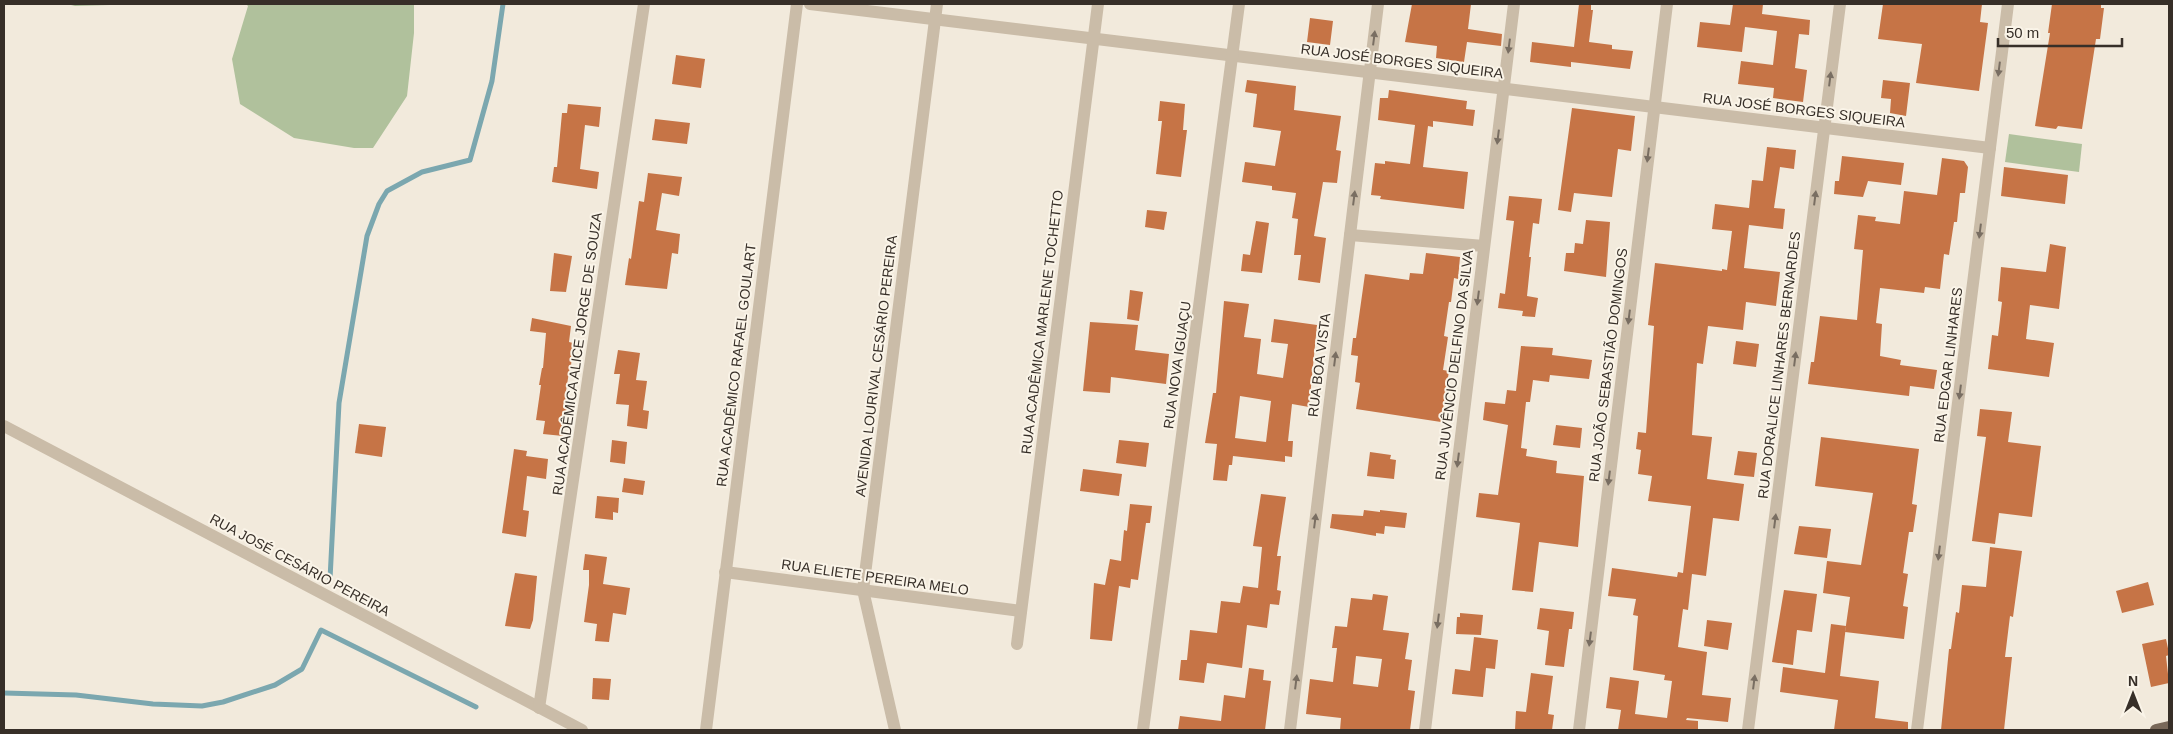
<svg xmlns="http://www.w3.org/2000/svg" width="2173" height="734" font-family="Arial,sans-serif">
  <rect width="100%" height="100%" fill="#f2eadc"/>
  <!-- green -->
  <g fill="#b0c19c">
    <polygon points="67,4 66,4 144,4 75,6"/>
    <polygon points="246,4 414,4 414,33 407,96 373,148 354,148 294,138 240,104 232,59 248,6"/>
    <polygon points="2009,134 2082,144 2079,172 2005,162"/>
  </g>
  <g fill="none" stroke-linecap="round" stroke-linejoin="round">
    <!-- stream -->
    <g stroke="#7ba7af" stroke-width="5">
      <polyline points="330,579 339,403 367,236 379,204 387,191 422,172 470,160 492,81 503,4"/>
      <polyline points="4,693 76,695 153,704 202,706 223,702 275,685 302,669 321,630 476,707"/>
    </g>
  </g>
  <!-- building -->
  <g fill="#c67446" fill-rule="evenodd">
    <polygon points="1412,4 1471,4 1468,29 1502,34 1501,46 1467,42 1464,62 1436,58 1437,46 1405,42"/>
    <polygon points="1579,4 1591,4 1591,10 1593,10 1589,42 1612,45 1612,49 1633,51 1630,69 1571,62 1571,67 1530,62 1532,42 1574,47"/>
    <polygon points="1733,4 1763,4 1762,14 1810,20 1809,35 1799,34 1795,68 1807,70 1803,102 1773,98 1774,88 1738,84 1741,61 1773,65 1777,31 1745,27 1742,52 1697,47 1700,22 1730,25"/>
    <polygon points="1883,4 1982,4 1980,22 1988,23 1979,91 1916,83 1922,44 1878,39"/>
    <polygon points="2052,4 2101,4 2101,8 2104,8 2100,39 2096,39 2082,129 2058,126 2056,129 2035,126 2050,33 2048,33"/>
    <polygon points="1310,18 1333,21 1330,45 1307,42"/>
    <polygon points="676,55 705,59 701,88 672,84"/>
    <polygon points="1247,80 1296,86 1294,110 1341,116 1336,150 1341,151 1337,183 1323,182 1314,236 1326,238 1320,283 1298,280 1301,255 1294,255 1298,219 1292,218 1296,193 1272,190 1272,186 1242,182 1245,162 1275,166 1281,131 1253,127 1257,94 1245,92"/>
    <polygon points="1883,80 1910,83 1906,116 1890,113 1891,99 1881,98"/>
    <polygon points="1389,90 1467,101 1466,109 1475,110 1473,126 1433,121 1433,127 1428,126 1423,167 1468,172 1464,209 1380,199 1381,196 1371,195 1375,163 1385,164 1385,161 1410,164 1415,125 1378,120 1380,98 1388,98"/>
    <polygon points="1160,101 1185,104 1183,130 1187,130 1181,177 1156,174 1162,121 1158,121"/>
    <polygon points="568,104 601,107 599,127 585,125 580,169 599,172 597,189 552,182 554,167 557,167 562,113 567,113"/>
    <polygon points="1572,108 1635,116 1631,151 1618,149 1612,197 1574,193 1571,212 1558,210"/>
    <polygon points="655,119 690,123 687,144 652,140"/>
    <polygon points="1767,147 1796,150 1794,169 1780,167 1774,208 1785,209 1783,229 1749,225 1744,268 1780,272 1776,306 1746,302 1743,330 1708,326 1703,364 1697,363 1692,435 1712,437 1707,479 1744,484 1739,521 1713,518 1706,576 1692,574 1688,610 1683,609 1678,647 1707,652 1702,695 1731,698 1728,722 1687,718 1686,720 1698,721 1698,730 1618,730 1621,710 1606,708 1610,677 1639,681 1635,714 1667,718 1672,681 1664,680 1665,675 1633,670 1638,616 1633,615 1636,599 1608,596 1612,568 1677,577 1678,572 1683,573 1691,506 1648,501 1652,476 1638,474 1641,450 1636,449 1638,432 1646,433 1654,326 1648,325 1655,263 1722,271 1722,269 1727,270 1732,231 1712,229 1715,204 1749,208 1752,180 1763,181"/>
    <polygon points="1842,156 1904,163 1901,185 1868,181 1863,197 1834,194 1835,181 1839,181"/>
    <polygon points="1942,158 1964,161 1968,167 1965,193 1960,193 1957,222 1954,222 1949,255 1944,254 1940,289 1925,287 1924,293 1880,288 1876,323 1882,324 1880,356 1901,360 1900,365 1937,370 1934,389 1910,386 1909,396 1808,384 1811,362 1814,362 1820,316 1857,320 1863,250 1854,249 1858,215 1876,217 1875,221 1900,224 1904,191 1937,195"/>
    <polygon points="2004,167 2068,175 2065,204 2001,196"/>
    <polygon points="648,173 682,177 679,196 662,193 656,230 680,234 678,254 672,253 667,289 625,285 629,258 631,259 639,201 644,202"/>
    <polygon points="1509,196 1542,199 1539,224 1533,223 1529,257 1531,257 1527,296 1538,298 1535,317 1522,316 1523,311 1498,308 1500,293 1505,294 1514,221 1506,220"/>
    <polygon points="1147,210 1167,212 1164,230 1145,227"/>
    <polygon points="1586,220 1610,222 1606,277 1564,271 1566,253 1574,253 1575,243 1583,244"/>
    <polygon points="1256,221 1269,223 1262,273 1241,271 1243,254 1250,255"/>
    <polygon points="2050,244 2066,247 2059,309 2030,305 2026,339 2054,343 2049,377 1988,369 1992,335 1998,336 2002,302 1998,301 2001,267 2046,272"/>
    <polygon points="554,253 572,256 566,292 550,291"/>
    <polygon points="1426,253 1460,257 1458,279 1454,278 1451,302 1449,302 1444,336 1448,337 1443,370 1449,371 1441,422 1356,409 1360,383 1355,382 1358,356 1351,355 1353,338 1356,338 1365,274 1409,280 1410,273 1423,274"/>
    <polygon points="1130,290 1143,292 1139,321 1127,319"/>
    <path d="M1224,301L1249,304L1244,337L1261,339L1257,374L1283,378L1288,344L1271,342L1274,319L1317,325L1309,407L1292,404L1288,441H1293L1292,457L1285,456V462L1233,456L1232,465H1229L1227,481L1213,480L1217,444L1205,443L1213,393H1216ZM1240,396L1271,401L1266,442L1235,438Z"/>
    <polygon points="532,318 571,326 569,342 573,343 571,366 570,366 565,397 570,398 563,436 543,434 545,421 536,420 541,385 539,385 542,368 543,368 546,333 530,331"/>
    <polygon points="1090,322 1138,325 1135,350 1169,354 1166,384 1111,377 1110,393 1083,391"/>
    <polygon points="1736,341 1759,344 1756,367 1733,364"/>
    <polygon points="1521,346 1553,348 1552,355 1592,360 1589,379 1550,375 1549,382 1533,380 1530,402 1526,402 1521,448 1527,449 1526,456 1557,461 1556,473 1584,476 1578,547 1539,542 1533,592 1512,590 1520,523 1476,517 1479,493 1498,495 1508,425 1483,420 1485,402 1505,404 1507,390 1516,391"/>
    <polygon points="618,350 640,353 636,380 647,381 643,410 649,411 647,429 627,426 629,405 616,404 620,374 614,374"/>
    <polygon points="1980,409 2012,412 2008,442 2041,446 2032,517 1999,513 1995,544 1972,541 1986,437 1977,436"/>
    <polygon points="359,424 386,427 382,457 355,453"/>
    <polygon points="1556,425 1582,428 1580,448 1553,445"/>
    <polygon points="1821,437 1919,449 1912,504 1917,505 1913,532 1909,532 1903,573 1908,574 1903,606 1908,607 1904,639 1845,632 1850,597 1823,593 1827,561 1861,565 1873,493 1815,486"/>
    <polygon points="612,440 627,442 625,464 610,462"/>
    <polygon points="1119,440 1149,443 1146,467 1116,463"/>
    <polygon points="514,449 527,451 526,456 548,459 546,479 527,476 523,510 529,511 526,537 502,533"/>
    <polygon points="1738,451 1757,453 1754,477 1734,475"/>
    <polygon points="1370,452 1391,455 1390,459 1396,460 1394,479 1367,476"/>
    <polygon points="1083,469 1122,474 1119,496 1080,491"/>
    <polygon points="624,478 645,481 643,495 622,492"/>
    <polygon points="1261,494 1286,497 1277,556 1281,556 1277,590 1281,591 1279,605 1270,604 1267,628 1247,625 1242,668 1207,663 1204,683 1179,680 1181,660 1187,660 1190,630 1217,633 1221,601 1240,603 1243,586 1258,588 1262,547 1253,546"/>
    <polygon points="597,496 619,498 618,513 613,512 613,520 595,518"/>
    <polygon points="1130,504 1152,506 1150,523 1146,523 1138,580 1131,579 1130,588 1119,586 1112,641 1090,639 1094,583 1105,585 1110,559 1121,561 1124,530 1127,531"/>
    <polygon points="1364,510 1380,512 1380,510 1407,513 1405,528 1385,526 1384,534 1376,533 1376,536 1330,528 1332,514 1363,516"/>
    <polygon points="1799,526 1831,529 1827,558 1794,554"/>
    <polygon points="1990,547 2022,551 2013,617 2010,616 2005,657 2012,657 2004,730 1941,730 1949,649 1951,649 1956,612 1959,613 1962,585 1986,587"/>
    <polygon points="585,554 607,557 603,584 630,588 626,615 613,613 609,642 595,641 597,624 584,622 589,585 589,570 583,570"/>
    <polygon points="515,573 537,576 533,620 530,629 505,626"/>
    <polygon points="2148,582 2154,605 2122,613 2116,591"/>
    <polygon points="1784,590 1817,594 1812,632 1797,630 1793,665 1772,662"/>
    <path d="M1373,594L1388,596L1383,630L1409,633L1405,659L1412,660L1408,690L1415,691L1410,730H1340L1341,718L1306,714L1310,679L1333,682L1337,648H1332L1335,626L1347,627L1351,598L1372,600ZM1356,656L1382,659L1378,687L1353,684Z"/>
    <polygon points="1540,608 1574,612 1572,629 1569,629 1564,667 1545,665 1549,631 1537,629"/>
    <polygon points="1460,613 1483,615 1481,635 1456,634 1457,617 1460,617"/>
    <polygon points="1707,620 1732,623 1728,650 1704,646"/>
    <polygon points="1831,624 1846,626 1840,676 1879,681 1875,718 1908,722 1908,730 1834,730 1838,700 1780,692 1783,667 1825,673"/>
    <polygon points="1474,637 1498,640 1495,669 1486,668 1483,697 1452,694 1455,669 1470,671"/>
    <polygon points="2166,639 2169,653 2169,655 2166,656 2169,683 2151,687 2142,644"/>
    <polygon points="1249,668 1264,670 1263,680 1271,681 1265,730 1178,730 1180,716 1221,721 1224,695 1245,698"/>
    <polygon points="1531,673 1553,676 1548,714 1554,715 1552,730 1515,730 1516,711 1526,712"/>
    <polygon points="593,678 611,679 609,700 592,699"/>
  </g>
  <g fill="none" stroke-linecap="round" stroke-linejoin="round">
    <!-- minor -->
    <g stroke="#cabca8" stroke-width="12">
      <polyline points="810,4 1990,148"/>
      <polyline points="1350,235 1484,246"/>
      <polyline points="4,426 582,730"/>
      <polyline points="725,572 1021,611"/>
      <polyline points="1017,644 1098,4"/>
      <polyline points="539,708 644,4"/>
      <polyline points="706,730 797,4"/>
      <polyline points="895,730 863,590 937,4"/>
      <polyline points="1143,730 1239,4"/>
      <polyline points="1290,730 1378,4"/>
      <polyline points="1425,730 1514,4"/>
      <polyline points="1579,730 1667,4"/>
      <polyline points="1748,730 1840,4"/>
      <polyline points="1917,730 2008,4"/>
    </g>
    <!-- major -->
    <polyline stroke="#796859" stroke-width="12" points="2156,730 2169,727"/>
  </g>
  <!-- one-way arrows -->
  <defs><path id="oneway-solid" d="M-6-.8H1V-3.2L6.5 0L1 3.2V.8H-6Z" transform="scale(1.25)"/></defs>
  <g fill="#796e62">
    <use href="#oneway-solid" transform="translate(1374 38) rotate(-83)"/>
    <use href="#oneway-solid" transform="translate(1509 46) rotate(97)"/>
    <use href="#oneway-solid" transform="translate(1999 69) rotate(97)"/>
    <use href="#oneway-solid" transform="translate(1830 79) rotate(-83)"/>
    <use href="#oneway-solid" transform="translate(1498 137) rotate(97)"/>
    <use href="#oneway-solid" transform="translate(1648 155) rotate(97)"/>
    <use href="#oneway-solid" transform="translate(1354 198) rotate(-83)"/>
    <use href="#oneway-solid" transform="translate(1815 198) rotate(-83)"/>
    <use href="#oneway-solid" transform="translate(1980 231) rotate(97)"/>
    <use href="#oneway-solid" transform="translate(1478 298) rotate(97)"/>
    <use href="#oneway-solid" transform="translate(1629 317) rotate(97)"/>
    <use href="#oneway-solid" transform="translate(1335 359) rotate(-83)"/>
    <use href="#oneway-solid" transform="translate(1795 359) rotate(-83)"/>
    <use href="#oneway-solid" transform="translate(1960 392) rotate(97)"/>
    <use href="#oneway-solid" transform="translate(1458 460) rotate(97)"/>
    <use href="#oneway-solid" transform="translate(1609 478) rotate(97)"/>
    <use href="#oneway-solid" transform="translate(1315 521) rotate(-83)"/>
    <use href="#oneway-solid" transform="translate(1775 521) rotate(-83)"/>
    <use href="#oneway-solid" transform="translate(1939 553) rotate(97)"/>
    <use href="#oneway-solid" transform="translate(1438 621) rotate(97)"/>
    <use href="#oneway-solid" transform="translate(1590 639) rotate(97)"/>
    <use href="#oneway-solid" transform="translate(1296 682) rotate(-83)"/>
    <use href="#oneway-solid" transform="translate(1754 682) rotate(-83)"/>
  </g>
  <g text-anchor="middle" stroke-width="4" stroke-linejoin="round" paint-order="stroke">
    <!-- street labels -->
    <g font-size="14" fill="#372f28" stroke="#faf4e8">
      <text transform="translate(1402 61) rotate(7)" y="5">RUA JOSÉ BORGES SIQUEIRA</text>
      <text transform="translate(1804 110) rotate(7)" y="5">RUA JOSÉ BORGES SIQUEIRA</text>
      <text transform="translate(1042 322) rotate(-83)" y="5">RUA ACADÊMICA MARLENE TOCHETTO</text>
      <text transform="translate(577 354) rotate(-82)" y="5">RUA ACADÊMICA ALICE JORGE DE SOUZA</text>
      <text transform="translate(736 365) rotate(-83)" y="5">RUA ACADÊMICO RAFAEL GOULART</text>
      <text transform="translate(1177 365) rotate(-82)" y="5">RUA NOVA IGUAÇU</text>
      <text transform="translate(1319 365) rotate(-83)" y="5">RUA BOA VISTA</text>
      <text transform="translate(1454 365) rotate(-83)" y="5">RUA JUVÊNCIO DELFINO DA SILVA</text>
      <text transform="translate(1608 365) rotate(-83)" y="5">RUA JOÃO SEBASTIÃO DOMINGOS</text>
      <text transform="translate(1779 365) rotate(-83)" y="5">RUA DORALICE LINHARES BERNARDES</text>
      <text transform="translate(1948 365) rotate(-83)" y="5">RUA EDGAR LINHARES</text>
      <text transform="translate(876 366) rotate(-83)" y="5">AVENIDA LOURIVAL CESÁRIO PEREIRA</text>
      <text transform="translate(300 565) rotate(28)" y="5">RUA JOSÉ CESÁRIO PEREIRA</text>
      <text transform="translate(875 577) rotate(8)" y="5">RUA ELIETE PEREIRA MELO</text>
    </g>
  </g>
  <!-- border -->
  <rect width="2173" height="734" fill="none" stroke="#372f28" stroke-width="10"/>
  <!-- north arrow -->
  <g transform="translate(2133 694)" stroke="#faf4e8" stroke-width="4" paint-order="stroke">
  <path d="M0-4L9 19L0 12L-9 19Z" fill="#372f28"/>
  <text y="-8" font-size="14" font-weight="bold" text-anchor="middle" fill="#372f28">N</text>
  </g>
  <!-- scale -->
  <path d="M1998 38v8h124v-8" fill="none" stroke="#372f28" stroke-width="2.5"/>
  <text x="2006" y="38" font-size="15" fill="#372f28" stroke="#faf4e8" stroke-width="4" paint-order="stroke">50 m</text>
</svg>
